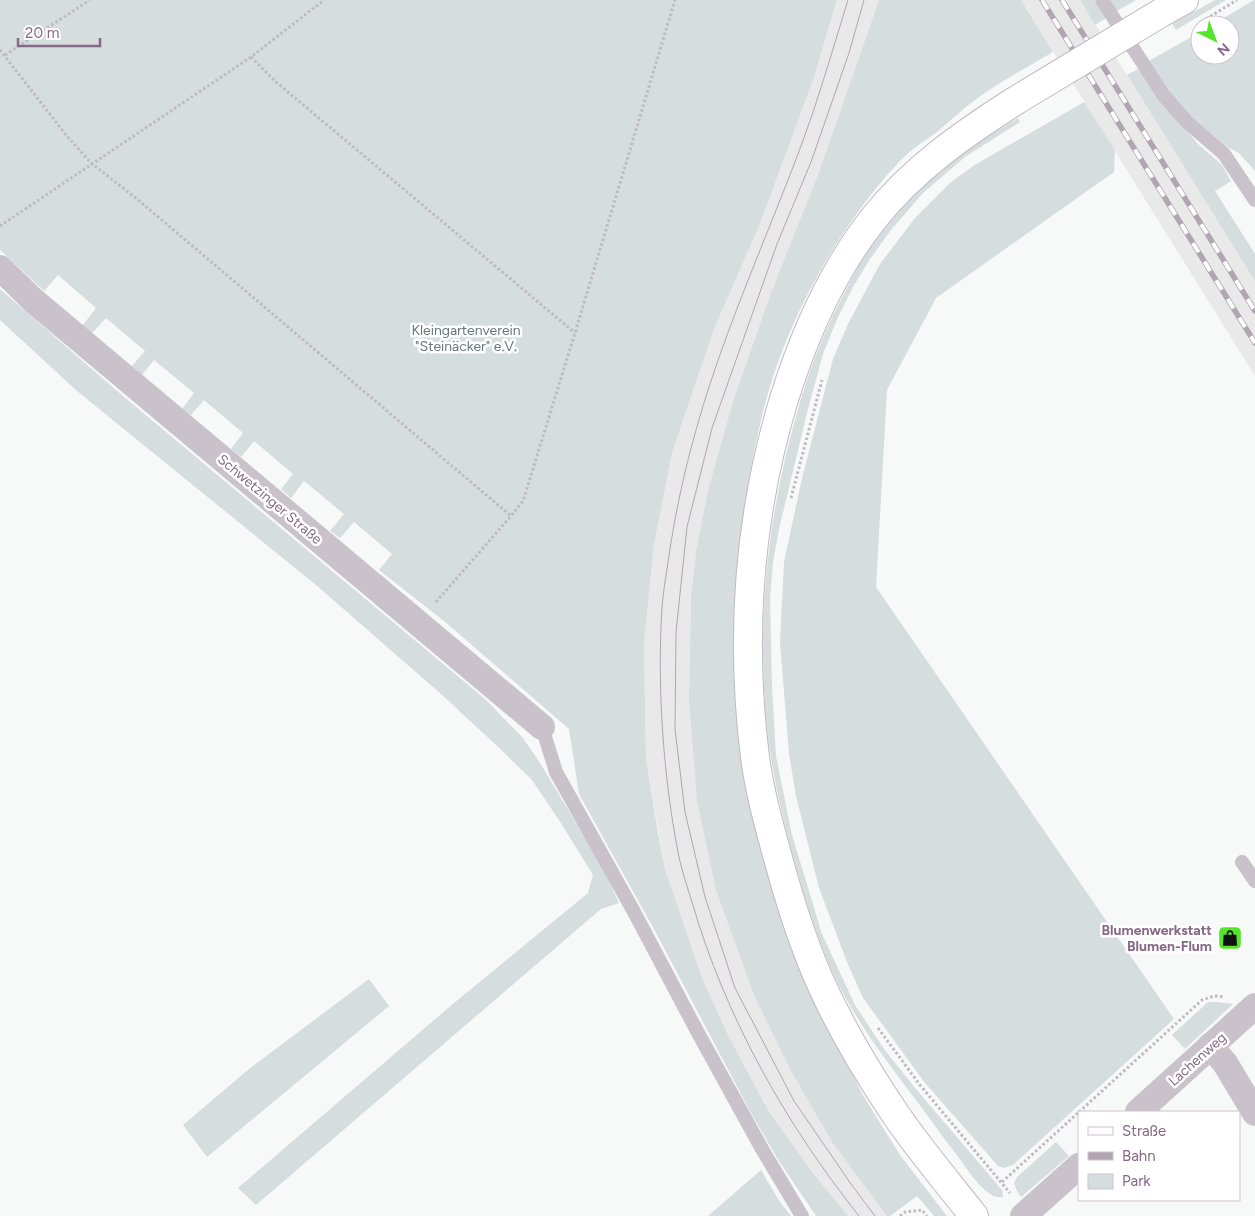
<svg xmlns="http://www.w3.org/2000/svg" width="1255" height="1216" font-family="Figtree,sans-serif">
  <rect width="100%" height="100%" fill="#f6f9f7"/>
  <!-- built -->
  <g fill="#e9e9ea">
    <polygon points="837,0 879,0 819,172 772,290 734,398 708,490 696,551 691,596 689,699 792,1073 832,1142 887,1216 848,1216 813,1173 769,1112 729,1037 702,978 665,869 646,759 644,643 654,545 672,453 714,329 760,224 813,80"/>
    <polygon points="1021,0 1080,0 1255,281 1255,376"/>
  </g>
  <!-- green -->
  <g fill="#d5ddde">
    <polygon points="0,0 837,0 813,80 760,224 714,329 672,453 654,545 644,643 646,759 658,833 665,869 702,978 729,1037 769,1112 813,1173 848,1216 816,1216 777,1158 751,1113 655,931 579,794 569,729 444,621 379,570 392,554 354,522 340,538 330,531 344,514 304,481 291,498 281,489 293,474 254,441 241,457 231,449 243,433 204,400 191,415 182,409 194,393 154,360 142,375 132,366 145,351 106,318 92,333 83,325 96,308 58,275 44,291 0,250"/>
    <path d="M879,0H1021L1053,52C1031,65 1009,77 988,91C970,102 954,118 938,131C925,141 910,150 899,162C848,216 802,294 777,365C760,413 751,465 744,516C736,571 732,626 735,682L812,996L864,1097L900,1155L947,1216H934L917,1196L890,1216H887L832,1142L792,1073L754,995L716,890L697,801L689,699L691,596L696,551L708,490L734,398L772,290L819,172Z"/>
    <polygon points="1080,0 1094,0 1106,18 1095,25"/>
    <polygon points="1110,0 1136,0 1117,11"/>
    <polygon points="1215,0 1226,0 1176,30 1172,24"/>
    <polygon points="1254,0 1255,0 1255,171 1239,153 1227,147 1169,98 1147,62 1200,32 1200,55 1230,55 1230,25 1212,25"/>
    <polygon points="1138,69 1197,143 1222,165 1231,181 1215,191 1255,254 1255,281 1127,75"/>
    <polygon points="1084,102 1115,150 1114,172 936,298 887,390 876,587 1174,1019 1013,1165 1004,1168 998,1166 925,1083 863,998 847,962 819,888 796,796 789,754 780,642 784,562 802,478 833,359 848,324 880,264 915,218 950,183 973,166"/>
    <path d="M1018,118L1020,122L965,157L923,193L891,230L870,259L853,287L838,317L823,354L808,409L779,529L773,562L770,599L772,687L776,756L792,835L822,934L855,1005L884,1049L916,1089L1002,1190L1003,1197C996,1198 992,1196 986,1191C976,1183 967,1169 959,1158C946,1141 934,1125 922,1108C889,1064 856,1023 833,973C818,939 806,903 796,867C786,831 777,795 771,758C754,643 765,524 797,413C809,368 826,327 848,286C854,275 859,263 866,253C892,216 924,182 960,154C978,141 999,130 1018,118Z"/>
    <polygon points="0,289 123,396 485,699 523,738 540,763 603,868 619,903 601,909 256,1205 238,1188 454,1003 588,893 593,875 559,820 532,780 496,745 441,694 316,585 77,391 0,320"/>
    <polygon points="369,979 389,1006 207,1157 183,1125 249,1069"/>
    <polygon points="1208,1002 1216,1002 1233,1004 1185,1049 1172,1035"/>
    <polygon points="1056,1142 1069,1156 1021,1197 1016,1189 1014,1183 1017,1177"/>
    <polygon points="761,1170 780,1202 791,1216 708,1216"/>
  </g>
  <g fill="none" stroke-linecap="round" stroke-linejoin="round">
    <defs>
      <g id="secondary">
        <polyline points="1164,11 1184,0"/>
        <path d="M974,1216C948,1183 920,1150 896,1115C867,1072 839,1025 818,977C803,942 791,905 781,869C771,832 760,795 755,757C740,637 749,515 784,399C804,335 832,271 874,218C913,169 963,134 1015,101"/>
      </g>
    </defs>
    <!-- secondary casing -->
    <use href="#secondary" stroke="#c2b8c2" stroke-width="30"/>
    <!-- path -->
    <g stroke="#c0bac0" stroke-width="3" stroke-dasharray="2.5 2.5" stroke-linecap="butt">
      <polyline points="1206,19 1237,0"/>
      <polyline points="0,50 66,135 91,163 137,199 511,516 523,501 575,333 675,0"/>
      <polyline points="5,55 90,0"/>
      <polyline points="251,57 276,82 575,333"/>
      <polyline points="0,226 251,57 324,0"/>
      <polyline points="791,498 822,380"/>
      <polyline points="436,602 511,516"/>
      <polyline points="878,1028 920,1085 1010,1193"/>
      <polyline points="1079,1112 1202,1000 1214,996 1224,997"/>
      <polyline points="1002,1182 1079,1112"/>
      <polyline points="900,1216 905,1212 922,1210 927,1216"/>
    </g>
    <!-- lane -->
    <g stroke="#c9c2ca" stroke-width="14">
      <polyline points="1102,0 1164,96 1187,122 1224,154 1255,200"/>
      <polyline points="542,727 556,772 633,910 697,1031 762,1149 802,1216"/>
      <polyline points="1242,862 1255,881"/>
    </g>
    <!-- street -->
    <g stroke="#c9c2ca" stroke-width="26">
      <polyline points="0,268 34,301 542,727"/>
      <polyline points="1210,1046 1225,1063 1255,1113"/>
      <polyline points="1138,1112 1255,1006"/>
      <polyline points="1023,1216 1079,1166"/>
    </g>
    <!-- secondary -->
    <use href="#secondary" stroke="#fff" stroke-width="28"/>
    <!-- tram -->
    <g stroke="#b0a5b1" stroke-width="1">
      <path d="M848,0C832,52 817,104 798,154C762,249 719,343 693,441C682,481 674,521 668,562C666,577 663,592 662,607C657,686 663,774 678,852C681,869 687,886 692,902C725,1016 785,1123 859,1216"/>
      <polyline points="864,0 849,53 811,162 777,244 712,428 687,527 676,632 675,729 685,812 705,897 735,988 794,1101 851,1184 875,1216"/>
    </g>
    <defs>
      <g id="rail">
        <polyline points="1042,0 1255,343"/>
        <polyline points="1062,0 1255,311"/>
      </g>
    </defs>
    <!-- rail casing -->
    <use href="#rail" stroke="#b0a5b1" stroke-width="5.5"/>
    <!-- rail -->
    <use href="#rail" stroke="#fff" stroke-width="4" stroke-dasharray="11" stroke-linecap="butt"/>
    <defs>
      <polyline id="secondary-bridge" points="1015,101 1164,11"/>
    </defs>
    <!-- secondary-bridge casing -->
    <use href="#secondary-bridge" stroke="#c2b8c2" stroke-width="30" stroke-linecap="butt"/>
    <!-- secondary-bridge -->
    <use href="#secondary-bridge" stroke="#fff" stroke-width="28"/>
  </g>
  <!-- icons -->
  <defs>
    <symbol id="shop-square" viewBox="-11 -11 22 22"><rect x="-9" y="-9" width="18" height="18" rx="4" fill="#56e32c" stroke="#fff"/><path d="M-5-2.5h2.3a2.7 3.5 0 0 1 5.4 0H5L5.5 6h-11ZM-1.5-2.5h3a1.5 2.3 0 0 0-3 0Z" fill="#111"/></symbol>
  </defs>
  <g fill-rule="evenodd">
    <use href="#shop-square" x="1216" y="924" width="28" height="28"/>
  </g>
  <g text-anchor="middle" stroke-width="5" stroke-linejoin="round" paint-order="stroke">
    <!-- park labels -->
    <g font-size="14" fill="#67767e" stroke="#fff">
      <text x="466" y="335">Kleingartenverein<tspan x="466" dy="16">"Steinäcker" e.V.</tspan></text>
    </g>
    <!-- street labels -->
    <g font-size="14" fill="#866887" stroke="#fff">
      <text transform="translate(270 499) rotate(40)" y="5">Schwetzinger Straße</text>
      <text transform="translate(1197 1059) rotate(-42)" y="5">Lachenweg</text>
    </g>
    <!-- poi labels -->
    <g font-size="14" font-weight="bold" fill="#866887" stroke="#fff" text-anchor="end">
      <text x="1212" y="935">Blumenwerkstatt<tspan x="1212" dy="16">Blumen-Flum</tspan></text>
    </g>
  </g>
  <!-- legend -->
  <rect x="1078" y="1111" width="162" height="90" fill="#ffffff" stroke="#cfc3cf"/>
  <rect x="1088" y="1127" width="25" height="8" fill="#ffffff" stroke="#cfc3cf"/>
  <text x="1122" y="1136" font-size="15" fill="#866887">Straße</text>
  <rect x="1088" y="1152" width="25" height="8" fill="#b0a5b1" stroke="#cfc3cf"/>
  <text x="1122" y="1161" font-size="15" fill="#866887">Bahn</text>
  <rect x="1088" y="1174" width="25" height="15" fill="#d5ddde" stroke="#cfc3cf"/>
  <text x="1122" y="1186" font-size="15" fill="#866887">Park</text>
  <!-- north arrow -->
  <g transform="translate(1215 40) rotate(138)"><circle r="24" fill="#ffffff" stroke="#cfc3cf"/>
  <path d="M0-4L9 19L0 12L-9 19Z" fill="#56e32c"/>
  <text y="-8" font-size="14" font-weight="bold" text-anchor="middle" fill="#866887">N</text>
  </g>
  <!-- scale -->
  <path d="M18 38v8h82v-8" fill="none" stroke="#866887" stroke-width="2.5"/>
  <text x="25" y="38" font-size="15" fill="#866887" stroke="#ffffff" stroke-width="4" paint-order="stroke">20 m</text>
</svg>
